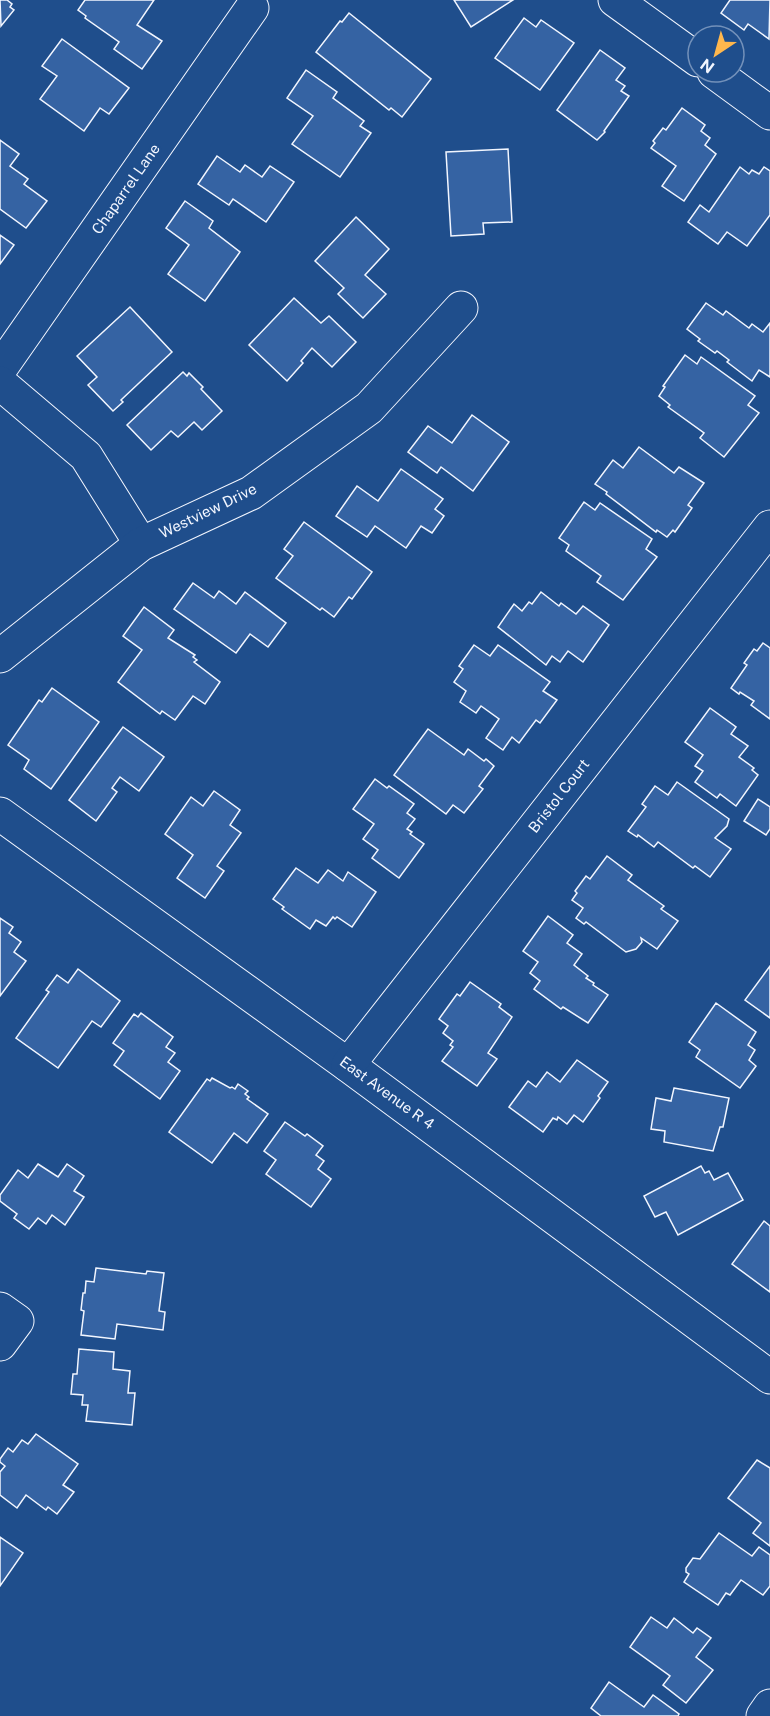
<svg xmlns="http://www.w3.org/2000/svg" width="770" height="1716" font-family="'Public Sans',sans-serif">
  <rect width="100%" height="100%" fill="#1f4e8c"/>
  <!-- building -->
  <g fill="#3563a3" stroke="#f2f6ff" stroke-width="1.5">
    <polygon points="0,0 7,0 12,4 10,7 14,10 1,26"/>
    <polygon points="85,0 154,0 137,25 162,41 142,69 114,49 119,42 85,18 86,16 78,10"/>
    <polygon points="454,0 513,0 471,27"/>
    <polygon points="730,0 770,0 769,39 748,24 744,30 721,13"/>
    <polygon points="349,13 431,79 402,117 391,108 389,110 316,52 340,21 342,22"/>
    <polygon points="524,18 536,27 541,20 574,43 540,90 495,58"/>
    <polygon points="62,39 129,88 109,114 100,108 84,131 40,99 57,76 42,66"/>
    <polygon points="600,50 625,68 616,80 625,86 621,91 629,96 604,131 605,132 597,140 557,110"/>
    <polygon points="306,70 337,92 333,98 364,121 360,126 371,133 340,177 292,144 313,116 287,98"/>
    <polygon points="682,108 705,125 701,131 710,138 705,145 716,154 684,201 662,186 676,166 651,148 655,143 653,141 663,128 666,130"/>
    <polygon points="0,140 19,154 10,166 28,179 24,184 47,201 26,228 0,209"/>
    <polygon points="508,149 512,222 483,223 484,234 451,236 446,152"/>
    <polygon points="217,156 240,172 245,165 262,177 270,166 294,182 266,222 233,199 229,205 198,184"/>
    <polygon points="740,167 749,174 752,170 759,174 764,167 770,171 770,215 747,246 727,232 718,244 688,222 700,205 709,212"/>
    <polygon points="185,201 213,221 209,228 240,252 205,301 168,274 189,245 166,228"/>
    <polygon points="356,217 389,249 365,275 386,294 363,318 338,294 344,288 315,261"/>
    <polygon points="0,235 14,245 0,264"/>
    <polygon points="294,298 321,323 329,316 356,342 332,367 312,348 301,361 303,363 287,381 249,345"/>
    <polygon points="706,303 723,315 726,311 749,328 752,324 763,332 770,323 770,377 759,370 752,381 727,362 729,360 717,351 715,353 698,341 700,339 687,329"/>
    <polygon points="130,307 172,352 121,400 123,402 113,411 88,385 97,377 77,356"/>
    <polygon points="685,355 697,364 701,357 755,396 748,405 759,413 724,457 700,438 704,433 668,407 670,405 659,396 665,387 663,386"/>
    <polygon points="183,372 187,376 189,373 203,387 201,389 222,411 202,430 194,422 178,437 171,431 151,450 127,425"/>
    <polygon points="472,415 509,442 473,491 441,467 437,473 408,452 428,426 452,443"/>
    <polygon points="639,447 674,473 679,467 704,483 688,505 692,508 675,532 673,530 667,537 657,530 656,532 606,494 607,492 595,484 613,460 623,468"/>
    <polygon points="401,469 443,499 435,509 444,516 432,533 421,526 406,548 375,526 367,537 336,516 357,486 378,501"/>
    <polygon points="584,502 595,510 600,503 652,539 646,549 657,557 623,600 597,582 601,576 566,551 569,545 559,538"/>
    <polygon points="304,522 372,572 352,599 349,597 334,617 322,608 320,610 276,578 293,556 284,549"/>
    <polygon points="193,583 214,598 219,591 236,604 245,592 286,623 268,647 250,634 236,653 174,609"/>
    <polygon points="541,592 559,606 561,603 576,614 583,606 609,625 583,662 568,651 560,662 552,656 546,665 498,627 514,604 522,611 529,602 532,604"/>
    <polygon points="144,607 174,630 168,638 195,655 193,657 197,660 194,662 220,682 205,704 193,696 175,720 162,711 160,714 118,682 142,650 123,636"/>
    <polygon points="763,643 770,648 770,719 751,705 754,701 740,692 739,694 731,688 747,665 744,663 754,649 757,651"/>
    <polygon points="474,645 490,656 498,645 550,682 543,691 557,700 540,723 536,720 519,743 512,737 503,750 486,738 499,719 481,706 476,713 460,702 466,691 454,682 463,669 459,666"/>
    <polygon points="52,688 99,722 51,789 24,769 29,760 8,745 39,700 42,702"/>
    <polygon points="710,708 736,727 731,734 748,746 739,757 754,768 752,770 758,775 736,806 720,794 717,798 695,782 703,771 695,766 703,755 685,742"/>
    <polygon points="123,727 164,757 139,791 120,777 112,788 117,792 96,821 69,800"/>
    <polygon points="428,729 464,755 468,749 484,761 486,759 494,766 479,786 483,789 464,813 453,805 446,814 394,775"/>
    <polygon points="375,779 387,788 389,786 414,804 407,813 415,819 407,829 412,832 410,834 424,844 399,878 372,858 378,850 363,839 374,824 353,809"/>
    <polygon points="677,782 729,819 727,826 715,838 731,849 710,877 695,866 693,868 658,842 654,847 638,835 637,837 628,831 646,807 642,804 655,786 668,795"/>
    <polygon points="214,791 240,810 230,825 241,833 217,866 224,871 205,898 177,878 193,855 165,834 191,797 203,806"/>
    <polygon points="758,799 770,807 770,829 766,835 744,821"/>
    <polygon points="607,856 632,875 628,880 664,906 661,909 678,921 657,949 641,938 642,942 636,949 626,952 586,922 584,924 576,918 583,908 572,900 577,893 575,891 586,876 590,879"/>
    <polygon points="296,868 318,883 328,870 343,881 348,872 376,892 352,927 337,917 335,919 333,917 326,926 316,920 310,929 282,909 284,907 273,899"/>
    <polygon points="548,916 573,935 567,943 582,954 574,965 588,976 586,978 594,983 593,985 608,995 588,1023 563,1007 561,1009 534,989 540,981 530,973 538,962 523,951"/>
    <polygon points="0,918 13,927 9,933 21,942 14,952 26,961 0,996"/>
    <polygon points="770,966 770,1018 745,1000"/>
    <polygon points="78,969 120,1001 101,1027 92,1021 58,1068 16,1038 49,992 46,990 57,975 68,983"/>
    <polygon points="470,982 501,1004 499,1007 512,1017 488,1053 497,1059 477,1086 442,1061 453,1047 450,1045 453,1041 443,1033 448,1026 439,1019 457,994 460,996"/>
    <polygon points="716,1003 756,1032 748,1045 755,1050 749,1060 756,1066 740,1088 696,1057 700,1050 689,1042"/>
    <polygon points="141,1013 173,1037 166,1047 175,1053 168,1062 180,1071 160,1099 114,1065 124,1051 113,1043 134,1014 138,1017"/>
    <polygon points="577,1060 608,1082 598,1096 600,1098 583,1122 574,1115 567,1124 558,1117 557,1120 553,1118 543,1132 509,1107 528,1081 536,1087 547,1072 560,1082"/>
    <polygon points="212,1078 230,1088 232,1087 235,1089 238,1084 248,1091 245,1094 249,1097 247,1099 268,1114 247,1143 234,1133 212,1163 169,1132 207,1079 210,1081"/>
    <polygon points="674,1088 729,1098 723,1127 720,1127 713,1151 664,1142 665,1131 651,1129 656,1098 671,1101"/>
    <polygon points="285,1122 305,1136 307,1134 323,1146 316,1155 324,1161 318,1169 331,1179 311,1207 266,1174 276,1160 264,1151"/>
    <polygon points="38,1164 58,1177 67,1164 84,1176 74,1191 84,1197 65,1225 52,1215 46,1224 38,1218 29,1229 14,1218 17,1214 0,1201 0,1195 18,1170 28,1178"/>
    <polygon points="701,1166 705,1173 709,1171 714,1180 728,1173 743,1200 678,1235 666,1212 655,1217 644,1196"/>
    <polygon points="764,1221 770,1226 770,1292 732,1264"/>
    <polygon points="96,1268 146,1274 147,1271 164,1273 159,1311 165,1312 163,1330 117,1324 115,1339 81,1335 84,1311 81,1310 83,1293 85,1293 86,1281 94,1282"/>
    <polygon points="79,1349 114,1352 113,1369 130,1371 128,1393 135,1393 132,1425 86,1421 88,1405 82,1405 83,1395 71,1394 73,1374 77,1374"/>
    <polygon points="36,1434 78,1464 63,1485 74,1492 57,1514 48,1507 46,1510 26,1495 17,1508 0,1495 0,1472 5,1466 0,1462 0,1459 8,1448 13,1452 22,1440 28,1444"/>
    <polygon points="757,1460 770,1468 770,1546 753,1533 761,1523 728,1498"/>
    <polygon points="719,1533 752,1556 759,1547 770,1555 770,1586 763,1595 741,1580 730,1595 726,1593 718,1605 684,1582 689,1574 686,1572 686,1568 693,1558 700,1559"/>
    <polygon points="0,1537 23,1553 0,1586"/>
    <polygon points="651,1617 667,1628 674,1618 693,1633 697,1628 711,1638 696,1657 713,1670 686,1703 663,1685 670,1676 630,1647"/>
    <polygon points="609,1682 644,1707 653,1695 679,1714 678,1716 601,1716 591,1708"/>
  </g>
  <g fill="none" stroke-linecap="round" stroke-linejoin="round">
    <defs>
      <g id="minor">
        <polyline points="615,0 698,60"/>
        <polyline points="714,72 770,113"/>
        <polyline points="0,369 252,8"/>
        <polyline points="0,383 86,456 141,544"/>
        <polyline points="0,656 141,544 251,493 369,408 461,308"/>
        <polyline points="0,814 348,1065 770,1377"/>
        <polyline points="348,1065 770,527"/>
        <polyline points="0,1309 17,1321 0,1344"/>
        <polyline points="763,1716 770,1706"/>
      </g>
    </defs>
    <!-- minor casing -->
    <use href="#minor" stroke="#f2f6ff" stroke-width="35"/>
    <!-- minor -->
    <use href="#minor" stroke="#1f4e8c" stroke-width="33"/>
  </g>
  <g text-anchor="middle" stroke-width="4.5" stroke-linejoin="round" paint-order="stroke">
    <!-- street labels -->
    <g font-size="15" fill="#f2f6ff" stroke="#1f4e8c">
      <text transform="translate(126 189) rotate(-55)" y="5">Chaparrel Lane</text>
      <text transform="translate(208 511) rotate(-26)" y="5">Westview Drive</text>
      <text transform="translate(559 796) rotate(-52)" y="5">Bristol Court</text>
      <text transform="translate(387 1093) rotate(36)" y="5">East Avenue R 4</text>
    </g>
  </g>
  <!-- north arrow -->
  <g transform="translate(716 54) rotate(216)"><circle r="28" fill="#1f4e8c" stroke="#7391ba" stroke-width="1.5"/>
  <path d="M0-4.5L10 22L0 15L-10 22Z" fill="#ffb74d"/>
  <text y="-9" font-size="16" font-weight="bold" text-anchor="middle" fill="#f2f6ff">N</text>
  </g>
</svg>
